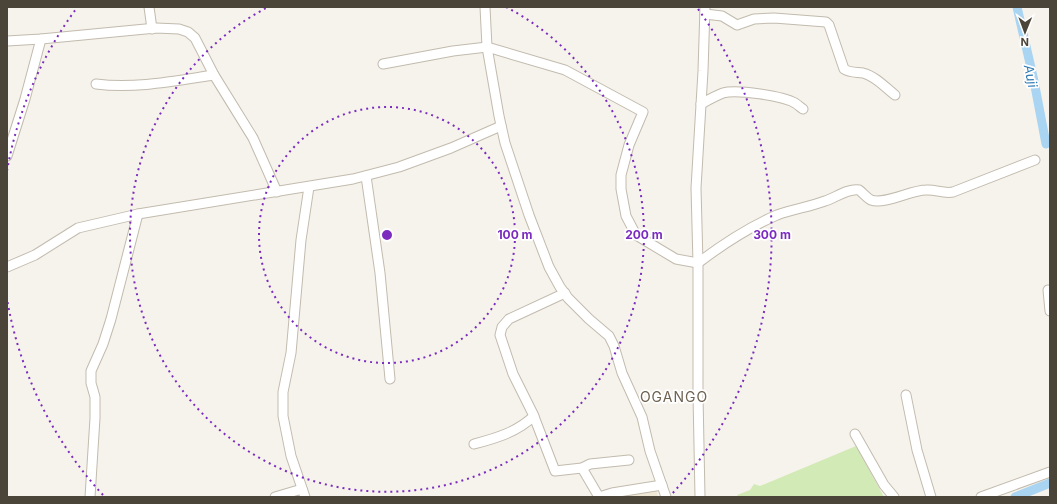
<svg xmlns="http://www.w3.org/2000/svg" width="1057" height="504" font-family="Inter,sans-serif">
  <rect width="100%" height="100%" fill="#f6f3ec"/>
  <!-- education -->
  <polygon fill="#efe8d6" points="656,487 658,497 620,497"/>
  <!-- green -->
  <polygon fill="#d2eab5" points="856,446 884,497 738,497 737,495 750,490 754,484 760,486"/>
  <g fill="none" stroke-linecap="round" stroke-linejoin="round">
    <!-- canal -->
    <g stroke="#a9d4f2" stroke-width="9">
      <polyline points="1017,7 1034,81 1046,144"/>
      <polyline points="1015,497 1050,483"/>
    </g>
    <defs>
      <g id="minor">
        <polyline points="149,7 152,29"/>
        <polyline points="485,7 487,47 499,116 505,143 529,215 549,267 560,287 568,298 589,319 609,336 614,346 622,373 642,417 650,451 666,497"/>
        <path d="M705,14L722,16L737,25L754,19L774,18L826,22L829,25L844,69C850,73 856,72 863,73C875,76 885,87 895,95"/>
        <polyline points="7,41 41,39 156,28 179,29 188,32 195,38 214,75 253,138 277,192"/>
        <path d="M383,64L453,51L487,47L565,70L643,112L629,145L621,175V189L626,216L636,235L676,259L698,263C723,244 749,227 777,215C793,209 809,207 825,201C835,198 848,188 859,190C863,193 867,198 871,200C885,205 911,190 926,190C935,189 943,194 953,192L1035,160"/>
        <path d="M96,84C135,89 174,81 214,75"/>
        <path d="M701,104C708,100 715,96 723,93C737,89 783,96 795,103C798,105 800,107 803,109"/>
        <polyline points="7,156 25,99 41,39"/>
        <polyline points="366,176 380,273 390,379"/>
        <polyline points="7,267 35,255 78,228 138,214 353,179 399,167 451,148 501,126"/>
        <polyline points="1048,290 1050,311"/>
        <polyline points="565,293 509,319 502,327 500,335 513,374 533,414 555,471 582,468 590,464 629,460"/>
        <polyline points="906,395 917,450 931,497"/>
        <polyline points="855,434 884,485 894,497"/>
        <path d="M474,444C497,438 517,432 534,416"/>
        <polyline points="582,468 599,497"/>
        <polyline points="90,497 95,418 95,397 91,383 91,371 103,344 111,319 138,214"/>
        <polyline points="275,497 302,489"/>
        <polyline points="305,497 291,456 283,416 283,392 291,353 301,240 309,187"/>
        <polyline points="599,497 612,493 662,485"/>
        <polyline points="700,497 698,395 698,263 696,188 703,71 705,7"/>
        <polyline points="981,497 1050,472"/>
      </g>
    </defs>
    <!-- minor casing -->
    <use href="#minor" stroke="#c2bbae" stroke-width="11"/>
    <!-- minor -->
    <use href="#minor" stroke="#fff" stroke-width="9"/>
  </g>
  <!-- distance rings -->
  <g fill="none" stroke="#7b2cbf" stroke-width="2" stroke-dasharray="2 4">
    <circle cx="387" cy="235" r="128"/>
    <path d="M506 7A257 257 0 1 1 268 7"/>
    <path d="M103 495A385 385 0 0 1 7 299M7 171A385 385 0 0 1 76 9M698 9A385 385 0 0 1 671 495"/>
  </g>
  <g text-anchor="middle" stroke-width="3.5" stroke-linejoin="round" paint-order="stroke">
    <!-- water labels -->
    <g font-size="13" font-style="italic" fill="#2e7ab2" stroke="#fff">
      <text transform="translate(1031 76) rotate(78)" y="5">Auji</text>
    </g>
    <!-- quarter labels -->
    <g font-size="14" letter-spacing="1" fill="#6e6250" stroke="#fff">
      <text x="674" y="402">OGANGO</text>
    </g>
  </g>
  <circle cx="387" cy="235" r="6" fill="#7b2cbf" stroke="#fff" stroke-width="2"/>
  <g font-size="12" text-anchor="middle" font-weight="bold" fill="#7b2cbf" stroke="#fff" stroke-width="3.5" stroke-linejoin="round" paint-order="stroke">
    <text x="515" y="239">100 m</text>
    <text x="644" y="239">200 m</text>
    <text x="772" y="239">300 m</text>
  </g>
  <!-- border -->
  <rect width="1057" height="504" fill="none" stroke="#4b4439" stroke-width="16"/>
  <!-- north arrow -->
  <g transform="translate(1025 32) rotate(181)" stroke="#ffffff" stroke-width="3" paint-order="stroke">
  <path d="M0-3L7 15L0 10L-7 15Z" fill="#4b4439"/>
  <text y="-6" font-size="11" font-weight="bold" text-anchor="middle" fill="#4b4439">N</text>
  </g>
</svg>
